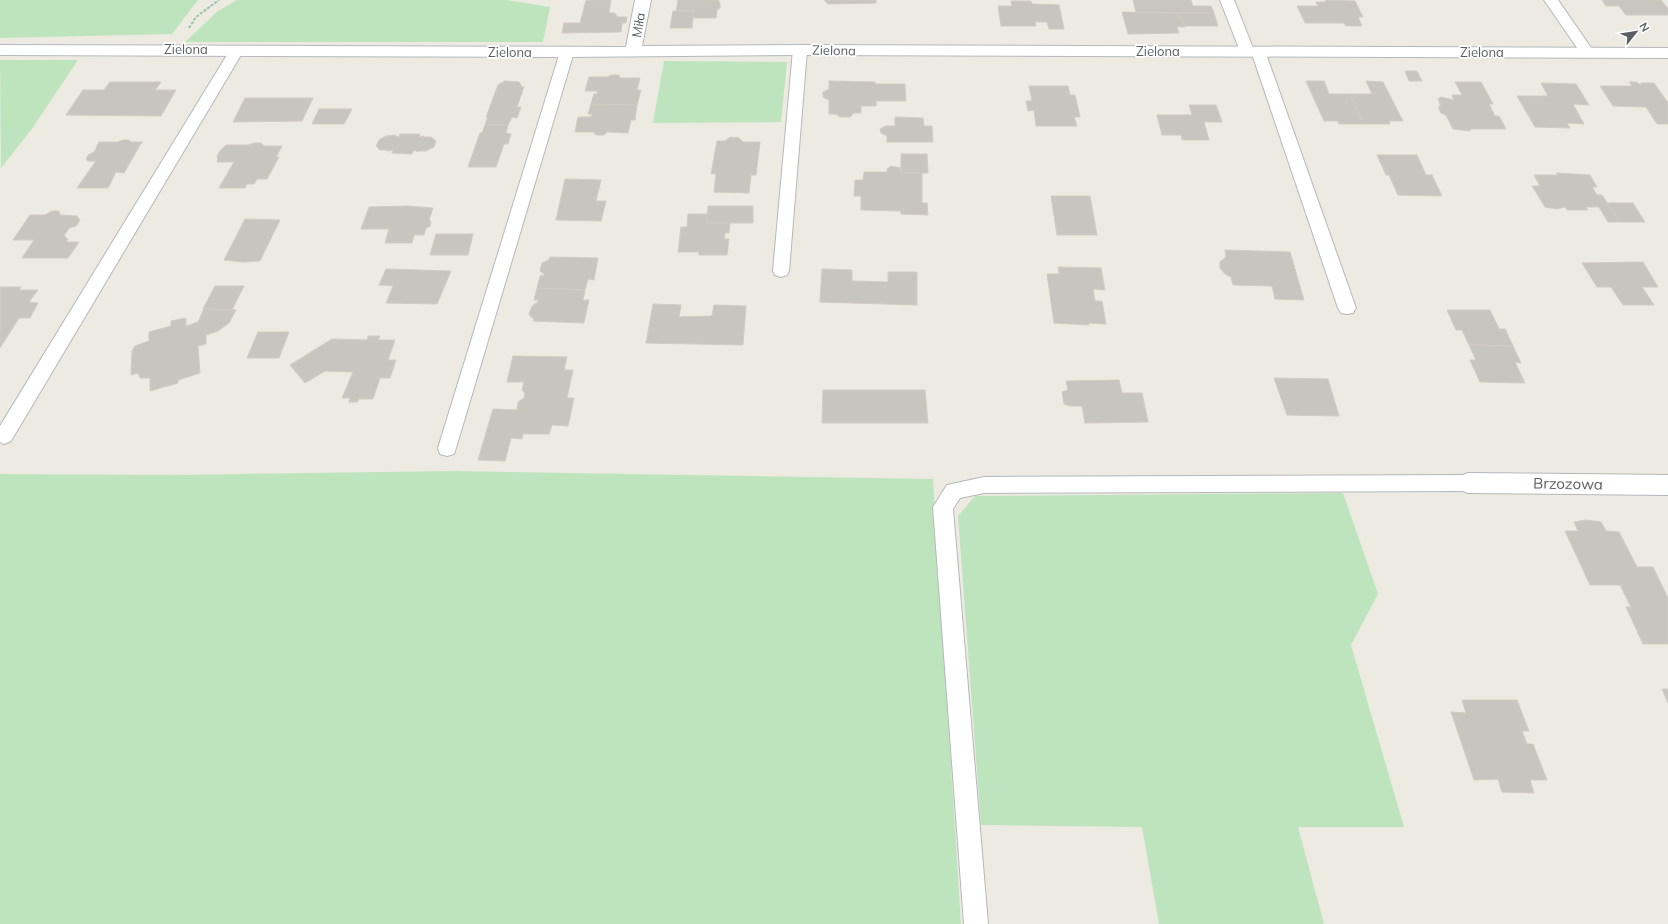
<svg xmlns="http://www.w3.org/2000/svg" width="1668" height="924" font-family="Mulish,sans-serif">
  <rect width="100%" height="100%" fill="#edeae2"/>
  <!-- green -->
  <g fill="#bee4be">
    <polygon points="0,0 198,0 172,34 0,38"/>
    <polygon points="237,0 507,0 550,7 543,42 185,42 218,11"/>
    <polygon points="0,60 78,60 31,130 1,168"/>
    <polygon points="664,61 787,62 781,122 653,123"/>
    <polygon points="454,471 933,479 961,924 0,924 0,474 174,475"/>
    <polygon points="1343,493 1378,594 1351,645 1404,827 1298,827 1324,924 1159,924 1142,827 981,825 958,516 975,496"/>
  </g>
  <!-- building -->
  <g fill="#c8c5bf" stroke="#d1ccc0">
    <polygon points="586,0 611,0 609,13 615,13 617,17 627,17 626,23 622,23 621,32 562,33 564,23 580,23"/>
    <polygon points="678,0 718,0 720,3 720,8 717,10 716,18 693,18 694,11 676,11"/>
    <polygon points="824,0 876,0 876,3 828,4"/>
    <polygon points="1133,0 1191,0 1193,6 1211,6 1214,13 1136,12"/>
    <polygon points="1325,0 1355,1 1363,17 1358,17 1362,26 1346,26 1344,23 1305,23 1297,6 1318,6 1316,2 1326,2"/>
    <polygon points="1602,0 1661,0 1668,9 1668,15 1626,15 1619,6 1606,6"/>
    <polygon points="1011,1 1031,1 1032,4 1059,5 1064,29 1049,29 1047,22 1035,22 1036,26 1001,26 998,6 1012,6"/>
    <polygon points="673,11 694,11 692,28 670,28"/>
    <polygon points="1122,12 1177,13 1179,19 1182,18 1185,27 1177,27 1179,33 1128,34"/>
    <polygon points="1177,13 1214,13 1218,26 1185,26 1182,18 1179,19"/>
    <polygon points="1405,71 1417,71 1422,81 1409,81"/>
    <polygon points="611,75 619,75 620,78 640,78 637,90 641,90 637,105 591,104 594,94 597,94 598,91 585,91 589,77 608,77"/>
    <polygon points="505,81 519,82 522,87 524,87 517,107 521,107 517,118 512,117 508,125 485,125 488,117 486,117 498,85"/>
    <polygon points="829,81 875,82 875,84 905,84 906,101 876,101 876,106 861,106 861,113 854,113 850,117 840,117 836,114 829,114 829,100 823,97 823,92 829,89"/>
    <polygon points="1306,81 1324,81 1329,94 1350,94 1364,124 1339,124 1338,121 1324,121"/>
    <polygon points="1366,81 1383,82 1403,121 1389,121 1390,124 1364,124 1350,94 1372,94"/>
    <polygon points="110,82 161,82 155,90 176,90 161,116 66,115 83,90 104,90"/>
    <polygon points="1455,82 1481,82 1493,104 1489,104 1495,116 1499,116 1506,129 1471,129 1470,131 1453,129 1446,115 1441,113 1439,109 1439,106 1441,106 1438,99 1441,97 1454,100 1452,95 1462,95"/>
    <polygon points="1629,82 1637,82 1638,84 1642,84 1641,83 1654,83 1668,103 1668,124 1657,124 1646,107 1613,106 1600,86 1632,86"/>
    <polygon points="1541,83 1576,84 1589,105 1573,104 1584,124 1567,123 1570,128 1535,127 1517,96 1548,96"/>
    <polygon points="1029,86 1068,86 1070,95 1075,95 1080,117 1074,117 1077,126 1036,126 1034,110 1028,111 1026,101 1032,101"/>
    <polygon points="245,98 313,98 302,121 233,122"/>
    <polygon points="591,104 637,105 635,120 631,120 628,133 607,132 604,135 596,135 594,132 575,132 578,117 591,117 592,114 588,114"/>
    <polygon points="1189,105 1216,105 1222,122 1204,122 1209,140 1182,140 1181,135 1162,135 1157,115 1192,115"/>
    <polygon points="319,109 352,109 344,124 312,124"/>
    <polygon points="895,117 923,118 924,126 932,126 933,142 887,142 887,136 881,133 880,129 886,126 895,126"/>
    <polygon points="485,125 508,125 506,133 511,134 508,144 504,144 496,167 468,167 480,133 482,133"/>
    <polygon points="400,134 420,134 419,137 424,136 423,137 431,137 436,141 434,147 426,151 418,151 416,152 417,150 413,151 412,154 392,153 393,150 387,151 388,150 380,150 376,146 379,140 386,136 396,135 395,136 399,137"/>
    <polygon points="730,137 739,138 743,142 760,142 756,175 751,175 749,193 714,192 716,174 711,174 717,141 725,141"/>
    <polygon points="123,140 129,140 131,142 143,142 140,145 124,173 116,172 108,188 77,188 96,161 88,161 86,159 88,155 94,152 99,142 118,142"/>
    <polygon points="254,143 261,143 264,146 282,146 276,157 279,157 267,179 257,179 254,184 247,184 245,188 219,188 234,162 217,162 218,159 217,156 220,151 226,145 248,145"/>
    <polygon points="901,154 927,154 928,173 901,173"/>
    <polygon points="1377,155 1417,155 1426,175 1432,175 1442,196 1398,195 1389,175 1386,175"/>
    <polygon points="891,166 901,168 901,173 922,173 922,203 927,203 928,215 901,214 901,211 861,210 861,196 854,196 855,180 863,180 864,172 887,172 887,169"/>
    <polygon points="1556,173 1590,175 1597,187 1592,187 1597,195 1602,195 1620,222 1608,222 1599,207 1586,207 1588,210 1567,210 1565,207 1557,209 1545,207 1532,186 1540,186 1534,175 1558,175"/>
    <polygon points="565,179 601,180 596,201 606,201 601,221 556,220"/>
    <polygon points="1051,196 1090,196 1097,235 1057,235"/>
    <polygon points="1607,203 1633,203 1645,222 1620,222"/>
    <polygon points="408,206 433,208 429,220 431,222 430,226 426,228 424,235 414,235 412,243 385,243 389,229 361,229 369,207"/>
    <polygon points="708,206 753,206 753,223 707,223"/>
    <polygon points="52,211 59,211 60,215 77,216 80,220 76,226 69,228 64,236 68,239 66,242 79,242 68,258 22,258 34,240 13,240 30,215 45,215"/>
    <polygon points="688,214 707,214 707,223 730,223 729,233 725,233 724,239 729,239 727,255 699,255 699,252 678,252 681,227 687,227"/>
    <polygon points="245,219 280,220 260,261 243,262 224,260"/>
    <polygon points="436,234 473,234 468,255 430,255"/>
    <polygon points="1225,250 1290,252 1304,300 1275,299 1272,286 1233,285 1231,277 1225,274 1220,268 1220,262 1226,257"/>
    <polygon points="550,257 598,258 594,280 588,279 585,290 537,288 540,276 545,275 540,271 542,263 549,260"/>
    <polygon points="1643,262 1658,287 1642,287 1654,305 1623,305 1611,287 1597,287 1582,263"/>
    <polygon points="1058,267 1101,268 1105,290 1093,289 1095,301 1102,301 1106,324 1089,323 1089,325 1054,323 1047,274 1059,274"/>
    <polygon points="386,269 451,271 437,304 386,303 393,286 379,285"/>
    <polygon points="822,269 852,270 852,281 888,282 888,272 917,272 917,305 820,302"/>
    <polygon points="215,286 244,286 232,310 203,309"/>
    <polygon points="0,287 21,287 19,290 38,290 29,302 38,303 30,318 19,318 0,348"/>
    <polygon points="537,288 585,290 583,300 589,300 584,323 533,321 534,318 532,318 529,314 532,306 538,302 539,300 534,300"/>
    <polygon points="653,304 681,305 679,317 712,316 714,305 746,306 743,345 646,343"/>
    <polygon points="204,309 236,310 229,323 218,331 206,335 206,344 198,346 200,373 178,380 178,383 150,391 150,378 140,378 138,373 131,375 132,351 135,346 149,341 149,332 171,326 171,321 186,318 186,326 198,322"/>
    <polygon points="1447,310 1490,310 1499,329 1505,329 1513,346 1469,345 1462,330 1456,330"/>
    <polygon points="258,332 289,332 279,358 247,358"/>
    <polygon points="368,336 380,336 378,340 395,340 388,360 396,360 390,378 380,378 373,399 359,399 357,402 349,402 350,398 342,398 353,372 325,371 305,383 290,365 332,339 367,340"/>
    <polygon points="1469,345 1513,346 1521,363 1515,362 1525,383 1480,382 1470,360 1476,360"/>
    <polygon points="513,356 567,357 564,370 573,370 567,398 574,398 568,426 552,425 549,434 523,434 522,439 511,438 505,461 478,460 493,409 517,410 518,402 524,398 525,393 522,390 524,382 507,382"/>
    <polygon points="1274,378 1328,379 1339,416 1287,415"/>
    <polygon points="1119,380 1122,393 1142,393 1148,422 1085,423 1082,406 1070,406 1064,404 1062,392 1068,390 1066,381"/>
    <polygon points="823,390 925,390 928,423 822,423"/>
    <polygon points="1586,520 1601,522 1606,531 1619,532 1637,567 1653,567 1668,598 1668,644 1643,644 1626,607 1631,607 1620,585 1590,585 1565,531 1578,531 1574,522"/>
    <polygon points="1662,689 1668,689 1668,703"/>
    <polygon points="1462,700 1517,700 1529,731 1522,731 1527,744 1533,744 1547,780 1530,780 1534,793 1502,792 1498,779 1474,780 1451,712 1466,713"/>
  </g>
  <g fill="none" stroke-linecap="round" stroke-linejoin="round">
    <defs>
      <g id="lane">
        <polygon points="1220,0 1234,0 1253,48 1258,47 1263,48 1265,51 1356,308 1353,313 1347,314 1341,313 1338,308 1252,54 1242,54 1240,51"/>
        <polygon points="1544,0 1558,0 1594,52 1592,55 1582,55"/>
        <polygon points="237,46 242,47 244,50 11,441 4,444 0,442 0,426 230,50 232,47"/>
        <polygon points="800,46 805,47 807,50 789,271 787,275 781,277 775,275 773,271 793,50 795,47"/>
        <polygon points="567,48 572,49 574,52 456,448 454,454 447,456 440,454 438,448 560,52 562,49"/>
        <polygon points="1468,475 1475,477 1478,483 1475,489 1468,491 984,493 960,498 953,509 988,924 964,924 933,507 947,485 984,477"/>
      </g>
      <g id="street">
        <polygon points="635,0 651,0 642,46 800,45 1668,48 1668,58 800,55 567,57 0,55 0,45 626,47"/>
        <polygon points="1468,473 1668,475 1668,495 1468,493 1460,490 1457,483 1460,476"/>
      </g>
    </defs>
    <!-- lane casing -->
    <use href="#lane" stroke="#b4b8bc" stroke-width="2"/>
    <!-- street casing -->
    <use href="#street" stroke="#b4b8bc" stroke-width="2"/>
    <!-- path -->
    <polyline stroke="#96c3a4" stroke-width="2" stroke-dasharray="3 1.5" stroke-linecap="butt" points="189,28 196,17 219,0"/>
    <!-- lane -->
    <use href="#lane" fill="#fff" fill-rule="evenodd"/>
    <!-- street -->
    <use href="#street" fill="#fff" fill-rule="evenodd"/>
  </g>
  <g text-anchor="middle" stroke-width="3.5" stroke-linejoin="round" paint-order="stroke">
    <!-- far-street labels -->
    <g font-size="13" fill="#5a5e62" stroke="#fff">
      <text transform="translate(638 25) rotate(-80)" y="5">Miła</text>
      <text x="186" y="54">Zielona</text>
      <text transform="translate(834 50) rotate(1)" y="5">Zielona</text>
      <text x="1158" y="56">Zielona</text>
      <text x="510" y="57">Zielona</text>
      <text x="1482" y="57">Zielona</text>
    </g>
    <!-- street labels -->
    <g font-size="15" fill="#5a5e62" stroke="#fff">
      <text transform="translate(1568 484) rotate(1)" y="5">Brzozowa</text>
    </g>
  </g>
  <!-- north arrow -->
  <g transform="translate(1636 32) rotate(60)" stroke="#ffffff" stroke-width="3" paint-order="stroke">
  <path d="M0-3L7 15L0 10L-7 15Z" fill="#5a5e62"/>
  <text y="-6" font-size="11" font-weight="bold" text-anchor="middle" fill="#5a5e62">N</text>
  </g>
</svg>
